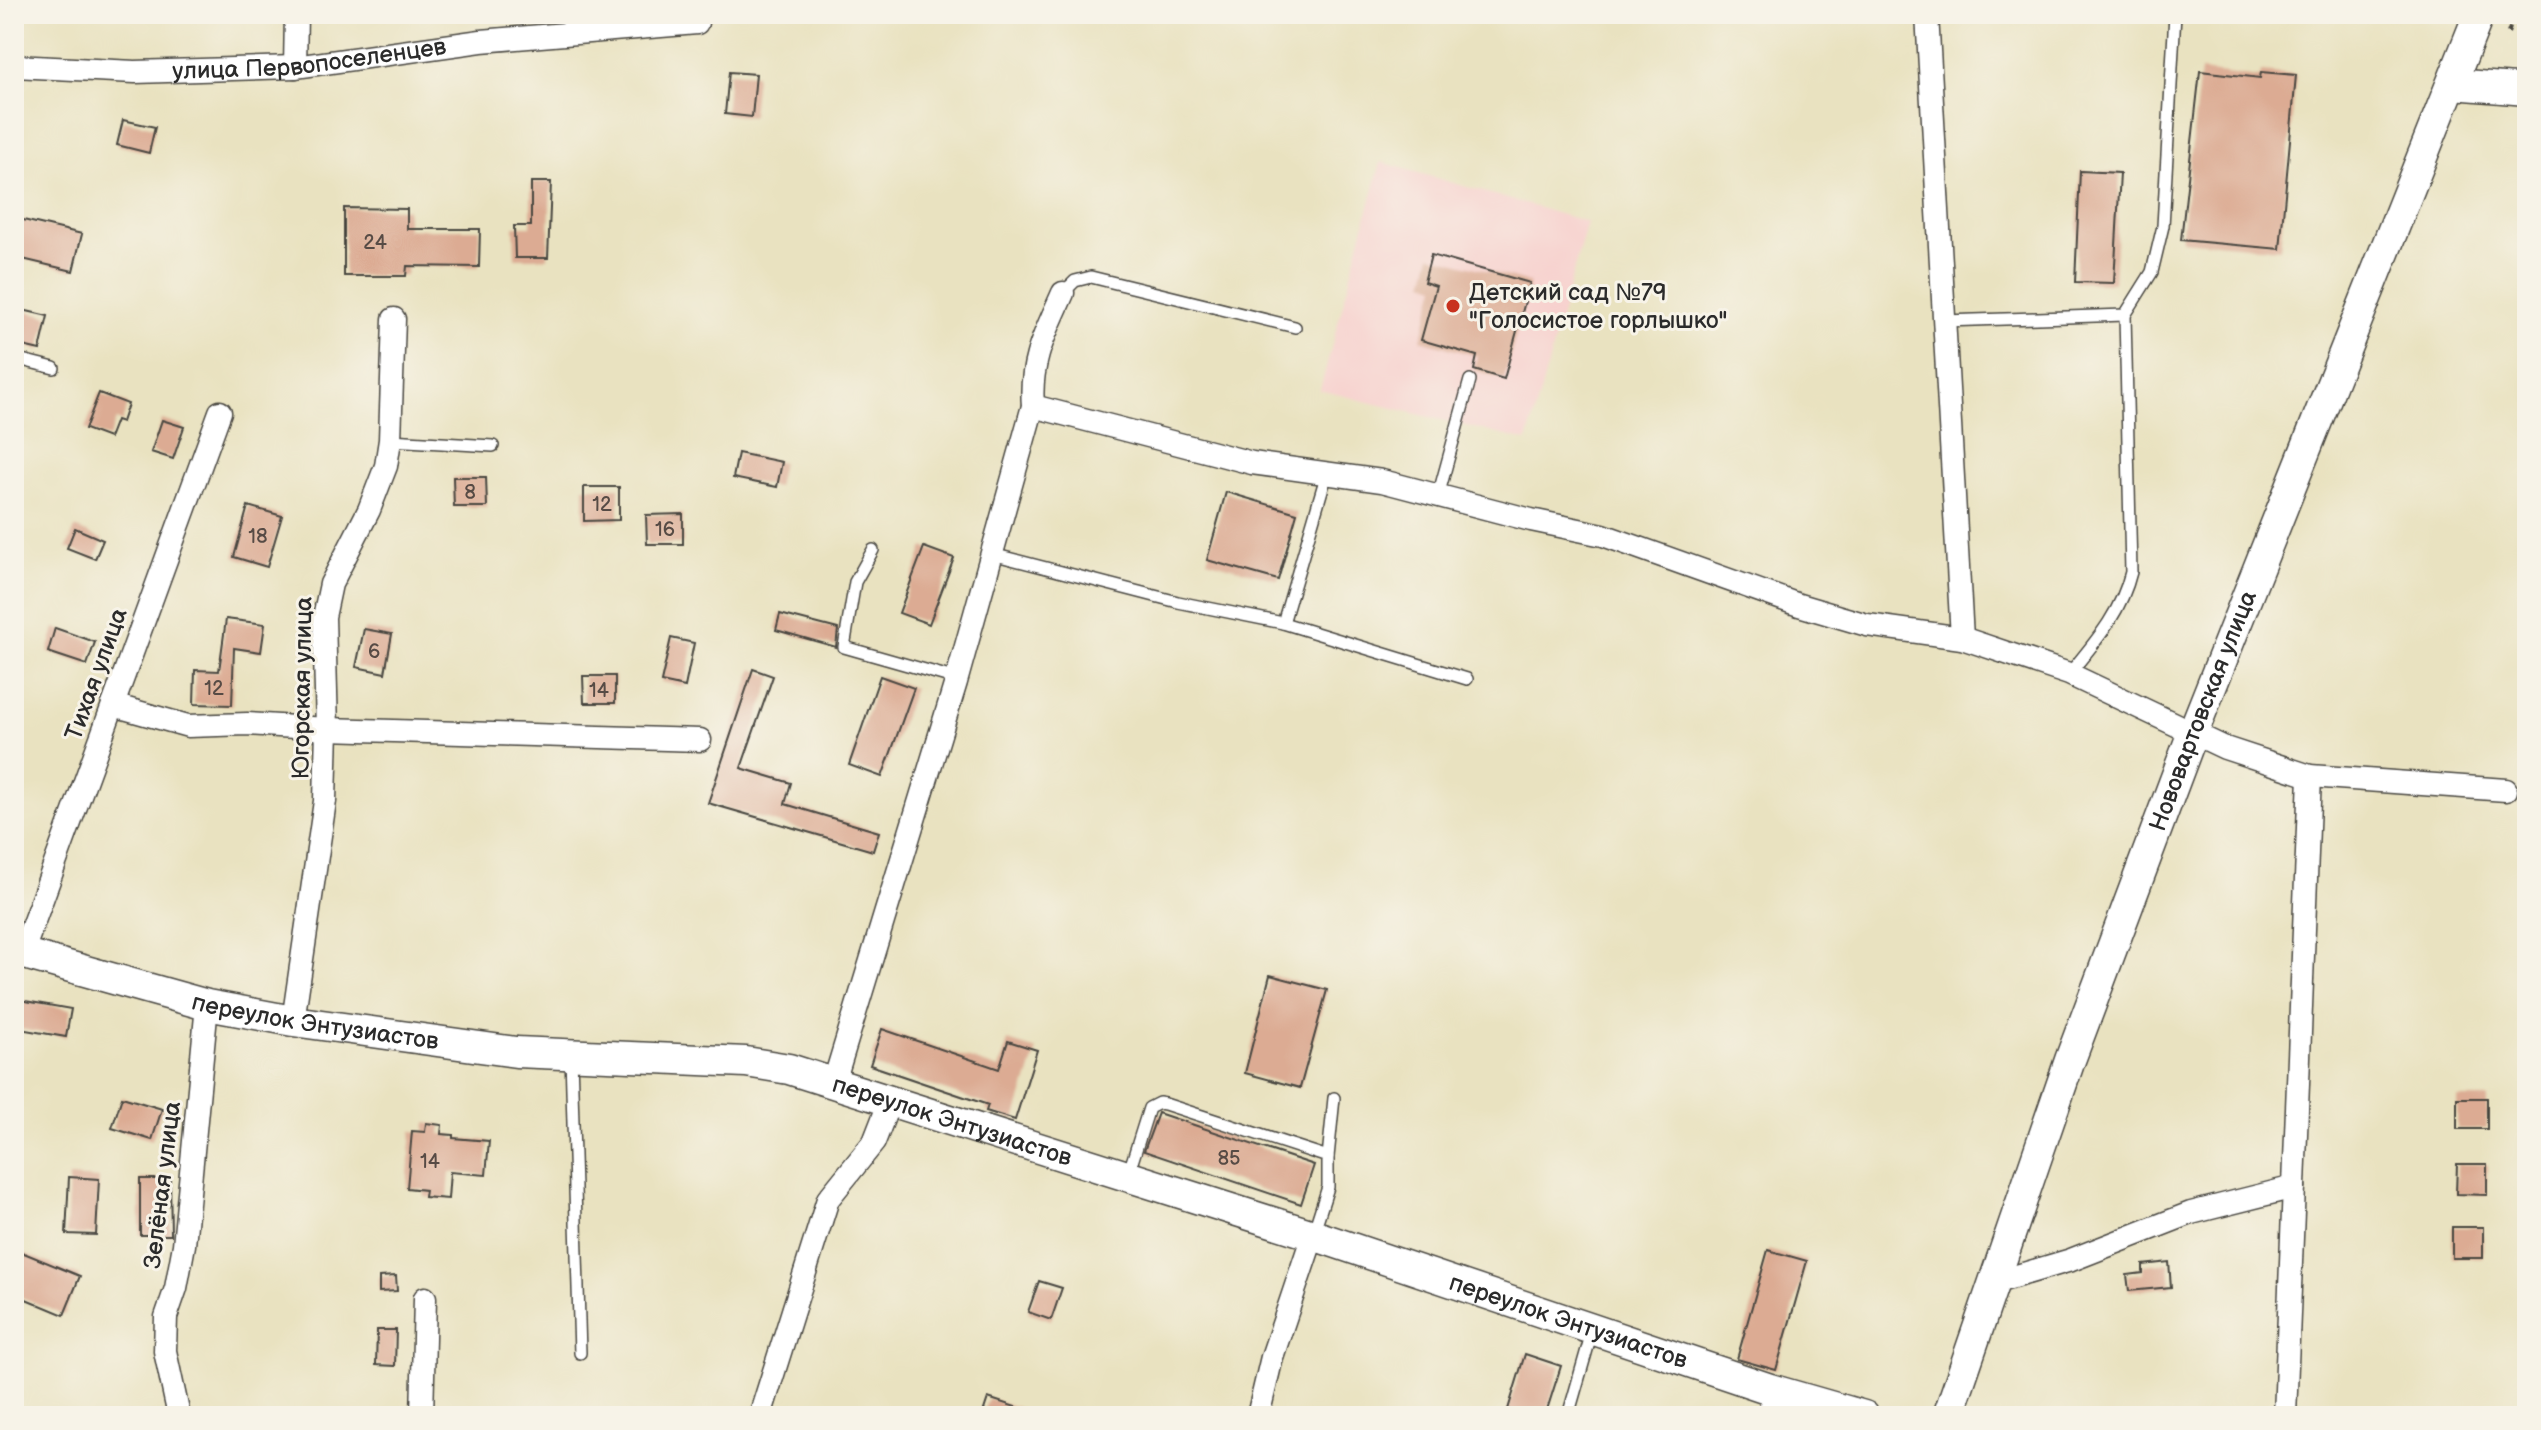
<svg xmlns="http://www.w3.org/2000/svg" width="2541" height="1430" font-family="'Balsamiq Sans',sans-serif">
  <rect width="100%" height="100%" fill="#f7f3e8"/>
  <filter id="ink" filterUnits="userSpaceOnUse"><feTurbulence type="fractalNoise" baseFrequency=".0125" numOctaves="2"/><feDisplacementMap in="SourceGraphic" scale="16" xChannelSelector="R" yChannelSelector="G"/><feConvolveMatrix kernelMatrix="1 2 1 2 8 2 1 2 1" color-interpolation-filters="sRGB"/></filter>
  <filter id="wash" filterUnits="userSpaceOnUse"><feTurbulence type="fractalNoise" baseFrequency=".006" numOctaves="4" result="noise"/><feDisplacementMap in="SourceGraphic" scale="32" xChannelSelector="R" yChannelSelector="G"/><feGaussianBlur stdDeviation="1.8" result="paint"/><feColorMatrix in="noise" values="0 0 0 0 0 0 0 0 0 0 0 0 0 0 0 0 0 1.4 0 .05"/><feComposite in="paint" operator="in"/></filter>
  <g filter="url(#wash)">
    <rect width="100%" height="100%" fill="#e9e2c0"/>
    <!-- built -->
    <polygon fill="#f7d0cd" points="1381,162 1587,222 1527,441 1320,390"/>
    <g id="blocks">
      <!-- building -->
      <g fill="#dcab93">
        <polygon points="2200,71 2260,78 2261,72 2296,75 2280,249 2181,240"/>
        <polygon points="729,72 756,74 752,117 725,114"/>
        <polygon points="123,120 155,127 149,153 117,145"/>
        <polygon points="2080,171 2120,173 2114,283 2075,282"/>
        <polygon points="531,182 551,182 548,258 515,258 514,226 531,226"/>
        <polygon points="344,208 407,209 407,229 480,229 479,267 407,266 406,276 344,276"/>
        <polygon points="19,219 82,234 73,271 14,257 14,239"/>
        <polygon points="1431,255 1530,283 1504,379 1474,370 1477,356 1421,340 1436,286 1424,282"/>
        <polygon points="14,308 48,316 40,350 14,344"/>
        <polygon points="99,393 128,404 122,422 116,420 109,438 85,429"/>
        <polygon points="162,420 184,427 173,459 151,452"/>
        <polygon points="738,453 782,462 777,487 733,478"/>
        <polygon points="453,477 486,477 487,507 454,507"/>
        <polygon points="584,487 619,487 619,520 584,521"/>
        <polygon points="1226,492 1297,513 1278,580 1207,560"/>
        <polygon points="248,506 282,516 267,567 234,557"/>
        <polygon points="683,514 683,544 647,544 646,515"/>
        <polygon points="75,528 103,540 95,559 67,548"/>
        <polygon points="924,547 954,558 929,624 899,613"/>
        <polygon points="780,614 838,629 836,647 776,630"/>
        <polygon points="226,619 265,624 261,652 234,648 232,705 194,704 195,670 219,671"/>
        <polygon points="55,628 95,642 87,665 48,652"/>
        <polygon points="364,629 392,634 385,673 356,667"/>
        <polygon points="671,638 694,643 685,687 661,682"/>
        <polygon points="753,669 773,676 741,768 791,783 785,804 879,832 873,851 708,803"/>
        <polygon points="583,676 615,676 615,703 584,703"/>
        <polygon points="880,676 914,688 882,777 849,765"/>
        <polygon points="1270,975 1327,990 1300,1088 1245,1073"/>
        <polygon points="14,999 71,1009 66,1037 14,1028"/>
        <polygon points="882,1029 999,1069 1008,1041 1037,1050 1015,1120 986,1111 988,1105 870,1065"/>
        <polygon points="122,1097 162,1109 152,1140 112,1128"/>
        <rect x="2457" y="1098" width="30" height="31"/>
        <polygon points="1158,1113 1314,1165 1301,1204 1144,1151"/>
        <polygon points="426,1123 442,1125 441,1134 453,1135 453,1138 489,1141 486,1175 450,1172 448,1199 424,1197 425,1190 407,1188 412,1131 425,1132"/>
        <polygon points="2457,1164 2487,1164 2487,1195 2456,1194"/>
        <polygon points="69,1177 99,1179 96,1235 66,1234"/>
        <polygon points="140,1179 170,1179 171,1235 140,1235"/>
        <rect x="2452" y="1227" width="31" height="31"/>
        <polygon points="1768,1250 1807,1261 1776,1370 1737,1359"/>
        <polygon points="19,1251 80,1276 64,1315 14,1294 14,1264"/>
        <polygon points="2169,1262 2171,1287 2129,1291 2127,1275 2143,1273 2143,1265"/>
        <polygon points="396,1276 397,1291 379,1292 379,1277"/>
        <polygon points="1039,1281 1062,1288 1051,1320 1028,1312"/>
        <polygon points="377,1330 396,1330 395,1366 376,1365"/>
        <polygon points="1525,1354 1561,1366 1545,1416 1506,1416"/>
        <polygon points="988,1398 1034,1413 1033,1416 982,1416"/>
      </g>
    </g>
  </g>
  <g filter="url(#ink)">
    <use href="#blocks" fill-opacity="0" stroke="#484641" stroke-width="2"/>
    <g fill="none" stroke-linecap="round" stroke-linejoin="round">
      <defs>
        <g id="service">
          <polyline points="1063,293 1075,281 1091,277 1295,327"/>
          <polyline points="1944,321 2125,315"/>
          <polyline points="14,358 54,368"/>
          <polyline points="390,440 493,446"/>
          <polyline points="1438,496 1470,380"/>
          <polyline points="873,550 855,582 844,647 957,679"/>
          <polyline points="992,554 1178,602 1283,623 1467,679"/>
          <polyline points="1283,623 1327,473"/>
          <path d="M2069,674C2096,641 2121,613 2131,572L2125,315L2152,272L2163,226L2175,14"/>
          <polyline points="571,1057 580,1353"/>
          <polyline points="1328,1157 1334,1098"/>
          <polyline points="1128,1175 1149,1108 1159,1103 1165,1104 1328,1157 1328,1187 1313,1234"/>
          <polyline points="1568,1416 1592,1332"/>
          <polyline points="1762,1416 1770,1389"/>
        </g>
        <g id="minor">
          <polyline points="1927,14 1962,638"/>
          <path id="s1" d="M14,66L135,72L295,67L481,41L697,23"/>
          <polyline points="295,67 296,14"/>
          <polyline points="1033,406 1252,463 1382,481 1531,520 1603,535 1799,605 1867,625 1962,638 2069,674 2225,748 2310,776 2506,790"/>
          <polyline points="113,705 188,726 247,724 327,729 700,740"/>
          <polyline points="22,954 220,412"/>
          <polyline points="293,1021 325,801 327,729 324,617 331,584 369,510 386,466 390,440 394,319"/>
          <path d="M834,1082L956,682L1033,406C1029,361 1046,332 1063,293"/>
          <polyline points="1993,1283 2071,1260 2191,1213 2294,1187"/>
          <polyline points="179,1416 165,1351 166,1317 176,1288 184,1245 207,1005"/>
          <polyline points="422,1416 425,1298"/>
          <polyline points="760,1416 828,1199 874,1142 890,1101"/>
          <polyline points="1258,1416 1272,1357 1313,1235"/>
          <polyline points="2285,1416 2310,776"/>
        </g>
        <g id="secondary">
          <polyline points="2453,84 2527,90"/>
          <path id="s2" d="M14,951L207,1005L293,1021L516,1052L746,1062L789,1069L1313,1235L1770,1389L1864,1416"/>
          <path id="s3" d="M1948,1416L2070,1060L2192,735L2479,14"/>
        </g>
      </defs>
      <!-- service casing -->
      <use href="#service" stroke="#484641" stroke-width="14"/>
      <!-- minor casing -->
      <use href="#minor" stroke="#484641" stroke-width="25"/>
      <!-- secondary casing -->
      <use href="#secondary" stroke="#484641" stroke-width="33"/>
      <!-- path -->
      <g stroke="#484641" stroke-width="4" stroke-dasharray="6 6" stroke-linecap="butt">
        <polyline points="2508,33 2515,14"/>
        <polyline points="2516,64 2527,32"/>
      </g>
      <!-- service -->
      <use href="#service" stroke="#fff" stroke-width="11"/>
      <!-- minor -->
      <use href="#minor" stroke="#fff" stroke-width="22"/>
      <!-- secondary -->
      <use href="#secondary" stroke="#fff" stroke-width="30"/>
    </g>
  </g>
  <!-- markers -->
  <circle fill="#c8321e" stroke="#f7f3e8" stroke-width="3" cx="1453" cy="306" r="8"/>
  <g text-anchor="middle" stroke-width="6" stroke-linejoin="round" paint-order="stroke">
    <!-- number labels -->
    <g font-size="20" fill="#574b45">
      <text x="375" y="249">24</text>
      <text x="470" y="499">8</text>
      <text x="602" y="511">12</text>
      <text x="665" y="536">16</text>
      <text x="258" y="543">18</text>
      <text x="374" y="658">6</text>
      <text x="214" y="695">12</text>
      <text x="599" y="697">14</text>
      <text x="1229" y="1165">85</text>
      <text x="430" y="1168">14</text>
    </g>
    <!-- street labels -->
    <g font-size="24" fill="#2b2b2b" stroke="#f7f3e8">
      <text dy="8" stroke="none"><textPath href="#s1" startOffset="296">улица Первопоселенцев</textPath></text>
      <text transform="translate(96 674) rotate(-70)" y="8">Тихая улица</text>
      <text transform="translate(302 688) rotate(-89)" y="8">Югорская улица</text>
      <text dy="8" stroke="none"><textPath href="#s3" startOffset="750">Нововартовская улица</textPath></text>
      <text dy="8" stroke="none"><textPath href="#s2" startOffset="310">переулок Энтузиастов</textPath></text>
      <text dy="8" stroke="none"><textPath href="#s2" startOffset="958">переулок Энтузиастов</textPath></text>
      <text transform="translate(162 1185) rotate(-83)" y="8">Зелёная улица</text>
      <text dy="8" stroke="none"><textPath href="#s2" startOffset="1606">переулок Энтузиастов</textPath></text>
    </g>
    <!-- poi labels -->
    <g font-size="24" fill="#2b2b2b" stroke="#f7f3e8" text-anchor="start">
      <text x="1469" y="300">Детский сад №79<tspan x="1469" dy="28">"Голосистое горлышко"</tspan></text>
    </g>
  </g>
  <!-- margin -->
  <rect width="2541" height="1430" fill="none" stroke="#f7f3e8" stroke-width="48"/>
</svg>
